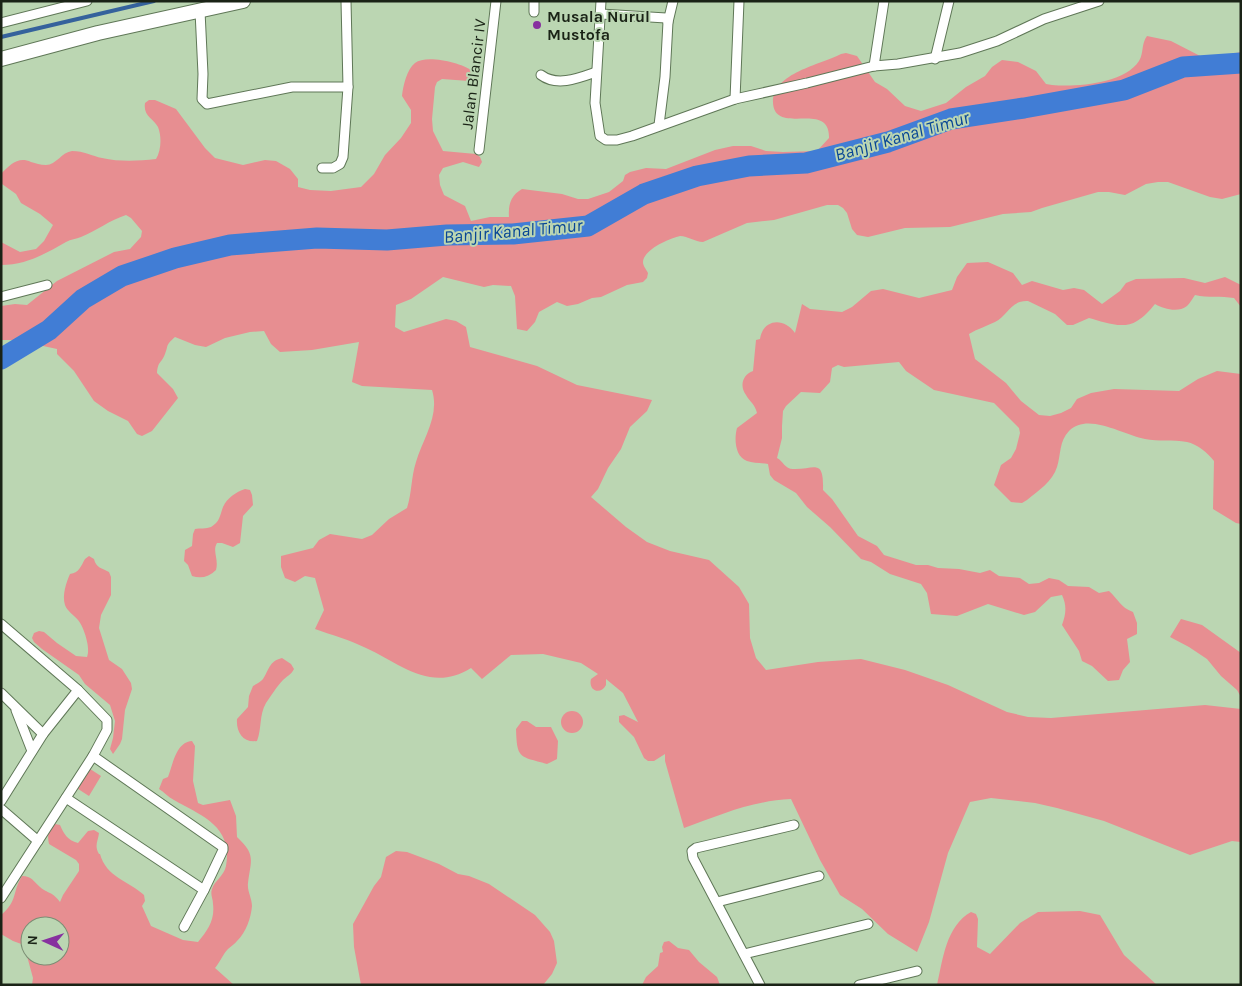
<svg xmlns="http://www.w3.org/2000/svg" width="1242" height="986" font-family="Karla,sans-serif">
  <rect width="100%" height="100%" fill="#bbd6b2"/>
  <!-- green -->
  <g fill="#e78e91" fill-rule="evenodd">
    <path d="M1147,36L1171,41L1206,59L1241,52V194L1222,199L1210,197L1168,182H1158L1146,184L1125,195L1109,192H1098L1042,208L1031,212L1003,214L950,227L905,228L868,237L857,235L852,229L847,213L843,208L838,205H827L774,220L747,223L703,242C695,242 688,236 680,236C670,238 643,250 643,262C643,266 646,269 648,273L647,278L643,282L627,285L601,297L592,298L578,304L567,306L557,302L539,312L535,322L527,331L517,329L515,296L511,286L493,285L484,287L443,277L411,299L396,305L395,327L404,332L446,319L456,321L466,327L470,347L537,366L577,385L652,400L647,411L630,427L621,449L608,468L598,489L591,497L626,527L647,542L670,551L709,560L739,587L749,604L750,638L756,658L766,670L818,662L861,659L905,670L948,685L1007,712L1028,717L1051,718L1205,705L1241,709V842L1232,841L1190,855L1104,821L1057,808L1035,803L991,798L970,802L948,853L929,922L917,952L888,934L862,909L840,895L820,860L791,799C751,801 720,815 684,828L665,761V754L654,761H648L644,758L634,737L619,722V716L624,715L638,722L623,693L606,679V685C600,696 588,690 591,679L598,674L581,663L543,654L511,655L482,679L471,668C431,693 401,664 366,648C350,640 332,635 315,629L324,610L315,578L305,576L295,582L285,578L281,567V556L313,548L319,540L330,534L362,539L372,535L389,519L407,508C412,493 411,477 416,462C423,438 440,416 432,390L362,386L352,382L359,342L312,350L280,352L271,344L264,331L250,332L225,338L206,347L195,345L175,337C165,346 169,344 165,354C161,364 158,361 157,373L173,389L178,398L152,431L142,436L137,434L128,421L108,411L94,401L74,371L57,354V349L16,340H1V306L15,304L27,305L57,281L114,252L130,249L141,237L142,231L131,218L126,215C110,220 96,231 81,237C76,239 71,239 66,242C45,254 26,265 1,265V242L20,252L36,249L44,241L53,225L40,214L21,203L16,194L2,184L1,174C10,165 18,156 31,162C36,163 40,165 46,165C56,165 62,152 72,151C84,151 92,156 102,158C120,162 138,161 156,159C161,151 162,137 158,127C153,118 143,116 145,103L149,100H155L176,109L205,148L215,158L243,165L265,160L276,161L290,169L298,179V187L310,190L331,191L361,187L374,174L385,155L401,138L411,123V110L402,96C403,86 407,69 415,63C426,54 461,63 471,70L472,76L469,81L442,79L437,82L435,87L432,119L433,131L443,151L476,154L480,157L482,162L479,167L463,162L443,168L439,175L440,185L444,195L465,206L471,221L490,217H509C508,205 511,195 522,189L562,194L578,199H588L609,192L623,181L625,175L630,172L646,168L666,169L715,150L733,146H751L766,151L783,152L817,151L829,138C830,100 775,136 773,103C772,73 820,65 841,54L846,53L857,56L875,82L887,89L905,106L921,111L946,103L966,87L985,76L992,67L1002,60L1018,62L1036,71L1046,84L1052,85C1076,87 1124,84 1139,61C1144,53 1141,44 1147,36Z"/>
    <path d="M988,262L1013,273L1022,285L1032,281L1063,290L1074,288L1084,290L1102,304L1120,291L1126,283L1136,279L1184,278L1205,283L1225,277L1241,285V307L1234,298C1221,296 1208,298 1195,295C1193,298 1190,303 1187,306C1178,313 1164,309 1155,304C1150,310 1144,317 1137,321C1123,330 1104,322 1089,318L1073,325H1067L1055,314L1028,301C1011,300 1008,315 995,322C987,326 977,329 969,334L975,359L1006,383L1021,401L1039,415L1050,416L1061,413L1071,408L1077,399L1091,393L1114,389L1179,391L1198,379L1217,371L1241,374V524L1236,523L1213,509L1214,461C1208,453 1197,444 1187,442C1173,439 1158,442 1145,439C1123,435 1088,412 1069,431C1059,441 1061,455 1057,467C1053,481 1038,491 1027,500L1022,503L1011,502L994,485L1001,465L1011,458L1016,449L1020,433L1019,428L994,403L934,390L906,371L899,362L844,367L838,365L832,368L830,382L820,393L801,392L786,406L783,411L782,426V438L777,458C783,461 785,469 793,469C814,470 824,457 823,490L832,499L858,536L877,546L884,555L916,565H928L938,568L959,569L980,573L990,570L999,576L1020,578L1029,584L1039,583L1049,578L1059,580L1068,586L1089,587L1099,593L1109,591C1119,600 1120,607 1133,612L1137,623V634L1127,639L1130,662L1123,670L1119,680L1108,681L1092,666L1082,661L1079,651L1062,625C1066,614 1067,606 1062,595L1051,597L1035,612L1024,615L988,604L957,616L931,614L927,593L921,584L890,574L871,562L861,559L830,527L807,507L796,493L774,480L770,475L768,464C761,463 753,463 747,461C735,457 734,439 737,428L757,413C755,404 750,402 746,395C739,386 743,374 753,371L756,340L760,339C763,319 784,317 795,333L802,304L810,309L842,312L852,307L871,291L883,289L919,298L952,290L957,277L967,263Z"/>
    <path d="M245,489L250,490L252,495L253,505L243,516L240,543L233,547L222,543H217C212,551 219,559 216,570C209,577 201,579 192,576L188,565L184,561L185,550L192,546L193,534L195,529C200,528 206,529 211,527C220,522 220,515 223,507C227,498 236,492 245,489Z"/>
    <path d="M89,556L94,559C96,568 102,568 109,572L111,577V595L101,615L99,628L109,660L122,669L131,683L132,689L125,710L122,739L120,744L113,754L110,749L113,738L115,721L110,705L85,684L79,675L42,649L34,642L32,638L34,633L39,631L44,632L57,643L76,656L87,657C91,649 84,627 78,620C74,615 67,611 65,605C62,595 66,583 70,574C79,573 81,566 85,559Z"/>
    <polygon points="1181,619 1202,625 1241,653 1241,697 1237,690 1221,676 1207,659 1189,647 1170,637"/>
    <path d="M282,658L291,664L294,669C291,675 287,676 283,680C277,686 271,696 266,703C259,715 262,728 257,741C243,743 236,732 237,719L248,707L249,696L253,686C256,684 261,682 263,679C269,670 269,661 282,658Z"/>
    <circle cx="572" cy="722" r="11"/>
    <path d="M522,721H527L536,727H551L558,741L557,759L547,764C519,756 517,759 516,729Z"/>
    <path d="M192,741L195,746L193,781L198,803L203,805L230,800L236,816L237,837C256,855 251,859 248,883C247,891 252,898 252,906C251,918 246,932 237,941C235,944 231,946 228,949C223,954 220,962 215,968L234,985H32L33,978L24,945L13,941L1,934V915C18,901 12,892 22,876C32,876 33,881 40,887C48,894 52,891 60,902L63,895L79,871V864L76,860L49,844C47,836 48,829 55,824L60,825C64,834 67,840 78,843L88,831L94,830L99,833C98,842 94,845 99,854H100C106,877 129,881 144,895L145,901L142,906L151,926L183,940L198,942C208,930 215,920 213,904C213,898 210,895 212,889C215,880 224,876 226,866C233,826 202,816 174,800C168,797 164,792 159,789L163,779L168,777C173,764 176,742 192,741ZM30,926H60V956H30Z"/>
    <polygon points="87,767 101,776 89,796 75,787"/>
    <polygon points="396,851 407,852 439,864 458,874 469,876 489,884 535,915 550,932 554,941 557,963 552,974 543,985 361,985 354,947 353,924 374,886 381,877 386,857"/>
    <path d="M1080,911L1100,915L1124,955L1157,985H937C943,959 946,926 971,912L976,914L978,919L977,947L990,954L1020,923L1038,912Z"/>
    <polygon points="669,941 678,948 689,950 699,962 717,977 720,985 642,985 646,977 658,966 660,953 663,952 662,947 664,942"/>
  </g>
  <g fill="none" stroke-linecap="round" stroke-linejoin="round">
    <!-- stream -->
    <polyline stroke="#35629c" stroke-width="4" points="1,37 154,1"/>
    <!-- river -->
    <polyline stroke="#417dd5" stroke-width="21" points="1,359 49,330 83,299 122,276 175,258 230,245 317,238 387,240 447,235 513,234 588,226 644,194 697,176 749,166 806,163 888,142 951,119 1024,108 1124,90 1183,67 1241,63"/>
    <defs>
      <g id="street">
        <polyline points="601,1 595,103 600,136 606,140 617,140 632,136 735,99 807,83 874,66 898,64 960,53 997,41 1044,19 1099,1"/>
        <polyline points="200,11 203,74 202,99 207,104 292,87 348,87"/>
        <polyline points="534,12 534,1"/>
        <polyline points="601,14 666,18 668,22"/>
        <polyline points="1,23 87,1"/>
        <polyline points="935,59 949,1"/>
        <polyline points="874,66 884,1"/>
        <path d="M541,75C557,87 579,78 596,72"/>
        <polyline points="735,99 739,1"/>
        <polyline points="659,125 665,77 668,22 673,1"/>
        <polyline points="479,150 496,1"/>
        <polyline points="322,168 333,168 340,164 343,157 348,87 346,1"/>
        <polyline points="1,297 47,285"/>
        <polyline points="1,624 78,690 107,720 107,730 93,756 1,898"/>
        <polyline points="1,693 43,734"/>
        <polyline points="16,710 32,751"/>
        <polyline points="93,756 223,847 223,850 204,890 184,927"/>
        <polyline points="66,798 204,890"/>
        <polyline points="1,801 43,734 78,690"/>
        <polyline points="1,809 38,841"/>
        <polyline points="717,902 819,876"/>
        <polyline points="744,954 868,924"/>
        <polyline points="760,985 693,858 692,851 696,848 794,825"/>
        <polyline points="859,985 917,971"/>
      </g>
      <polyline id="secondary" points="1,59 98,33 243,1"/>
    </defs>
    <!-- street casing -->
    <use href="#street" stroke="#5f7757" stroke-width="11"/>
    <!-- secondary casing -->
    <use href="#secondary" stroke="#5f7757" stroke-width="16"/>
    <!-- street -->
    <use href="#street" stroke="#fff" stroke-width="9"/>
    <!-- secondary -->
    <use href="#secondary" stroke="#fff" stroke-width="14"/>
  </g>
  <!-- markers -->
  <circle fill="#87319f" stroke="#bbd6b2" stroke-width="2" cx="537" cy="25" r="5"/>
  <g text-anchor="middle" stroke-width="4" stroke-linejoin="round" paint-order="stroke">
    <!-- poi labels -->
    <g font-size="16" font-weight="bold" fill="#1a2316" stroke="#bbd6b2" text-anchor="start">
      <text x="547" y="22">Musala Nurul<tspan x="547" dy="18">Mustofa</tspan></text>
    </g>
    <!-- street labels -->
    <g font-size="16" fill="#1a2316" stroke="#bbd6b2">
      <text transform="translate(473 74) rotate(-83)" y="6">Jalan Blancir IV</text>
    </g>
    <!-- water labels -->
    <g font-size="18" font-style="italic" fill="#074695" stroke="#bbd6b2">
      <text transform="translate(902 136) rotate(-16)" y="6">Banjir Kanal Timur</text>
      <text transform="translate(513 231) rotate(-5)" y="6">Banjir Kanal Timur</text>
    </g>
  </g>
  <!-- border -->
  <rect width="1242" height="986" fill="none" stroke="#1a2316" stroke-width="5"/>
  <!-- north arrow -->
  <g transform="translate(45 941) rotate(273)"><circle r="24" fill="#bbd6b2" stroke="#7b8e74"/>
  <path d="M0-4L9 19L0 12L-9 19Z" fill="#87319f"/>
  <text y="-8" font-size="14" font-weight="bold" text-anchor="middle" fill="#1a2316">N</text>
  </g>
</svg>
